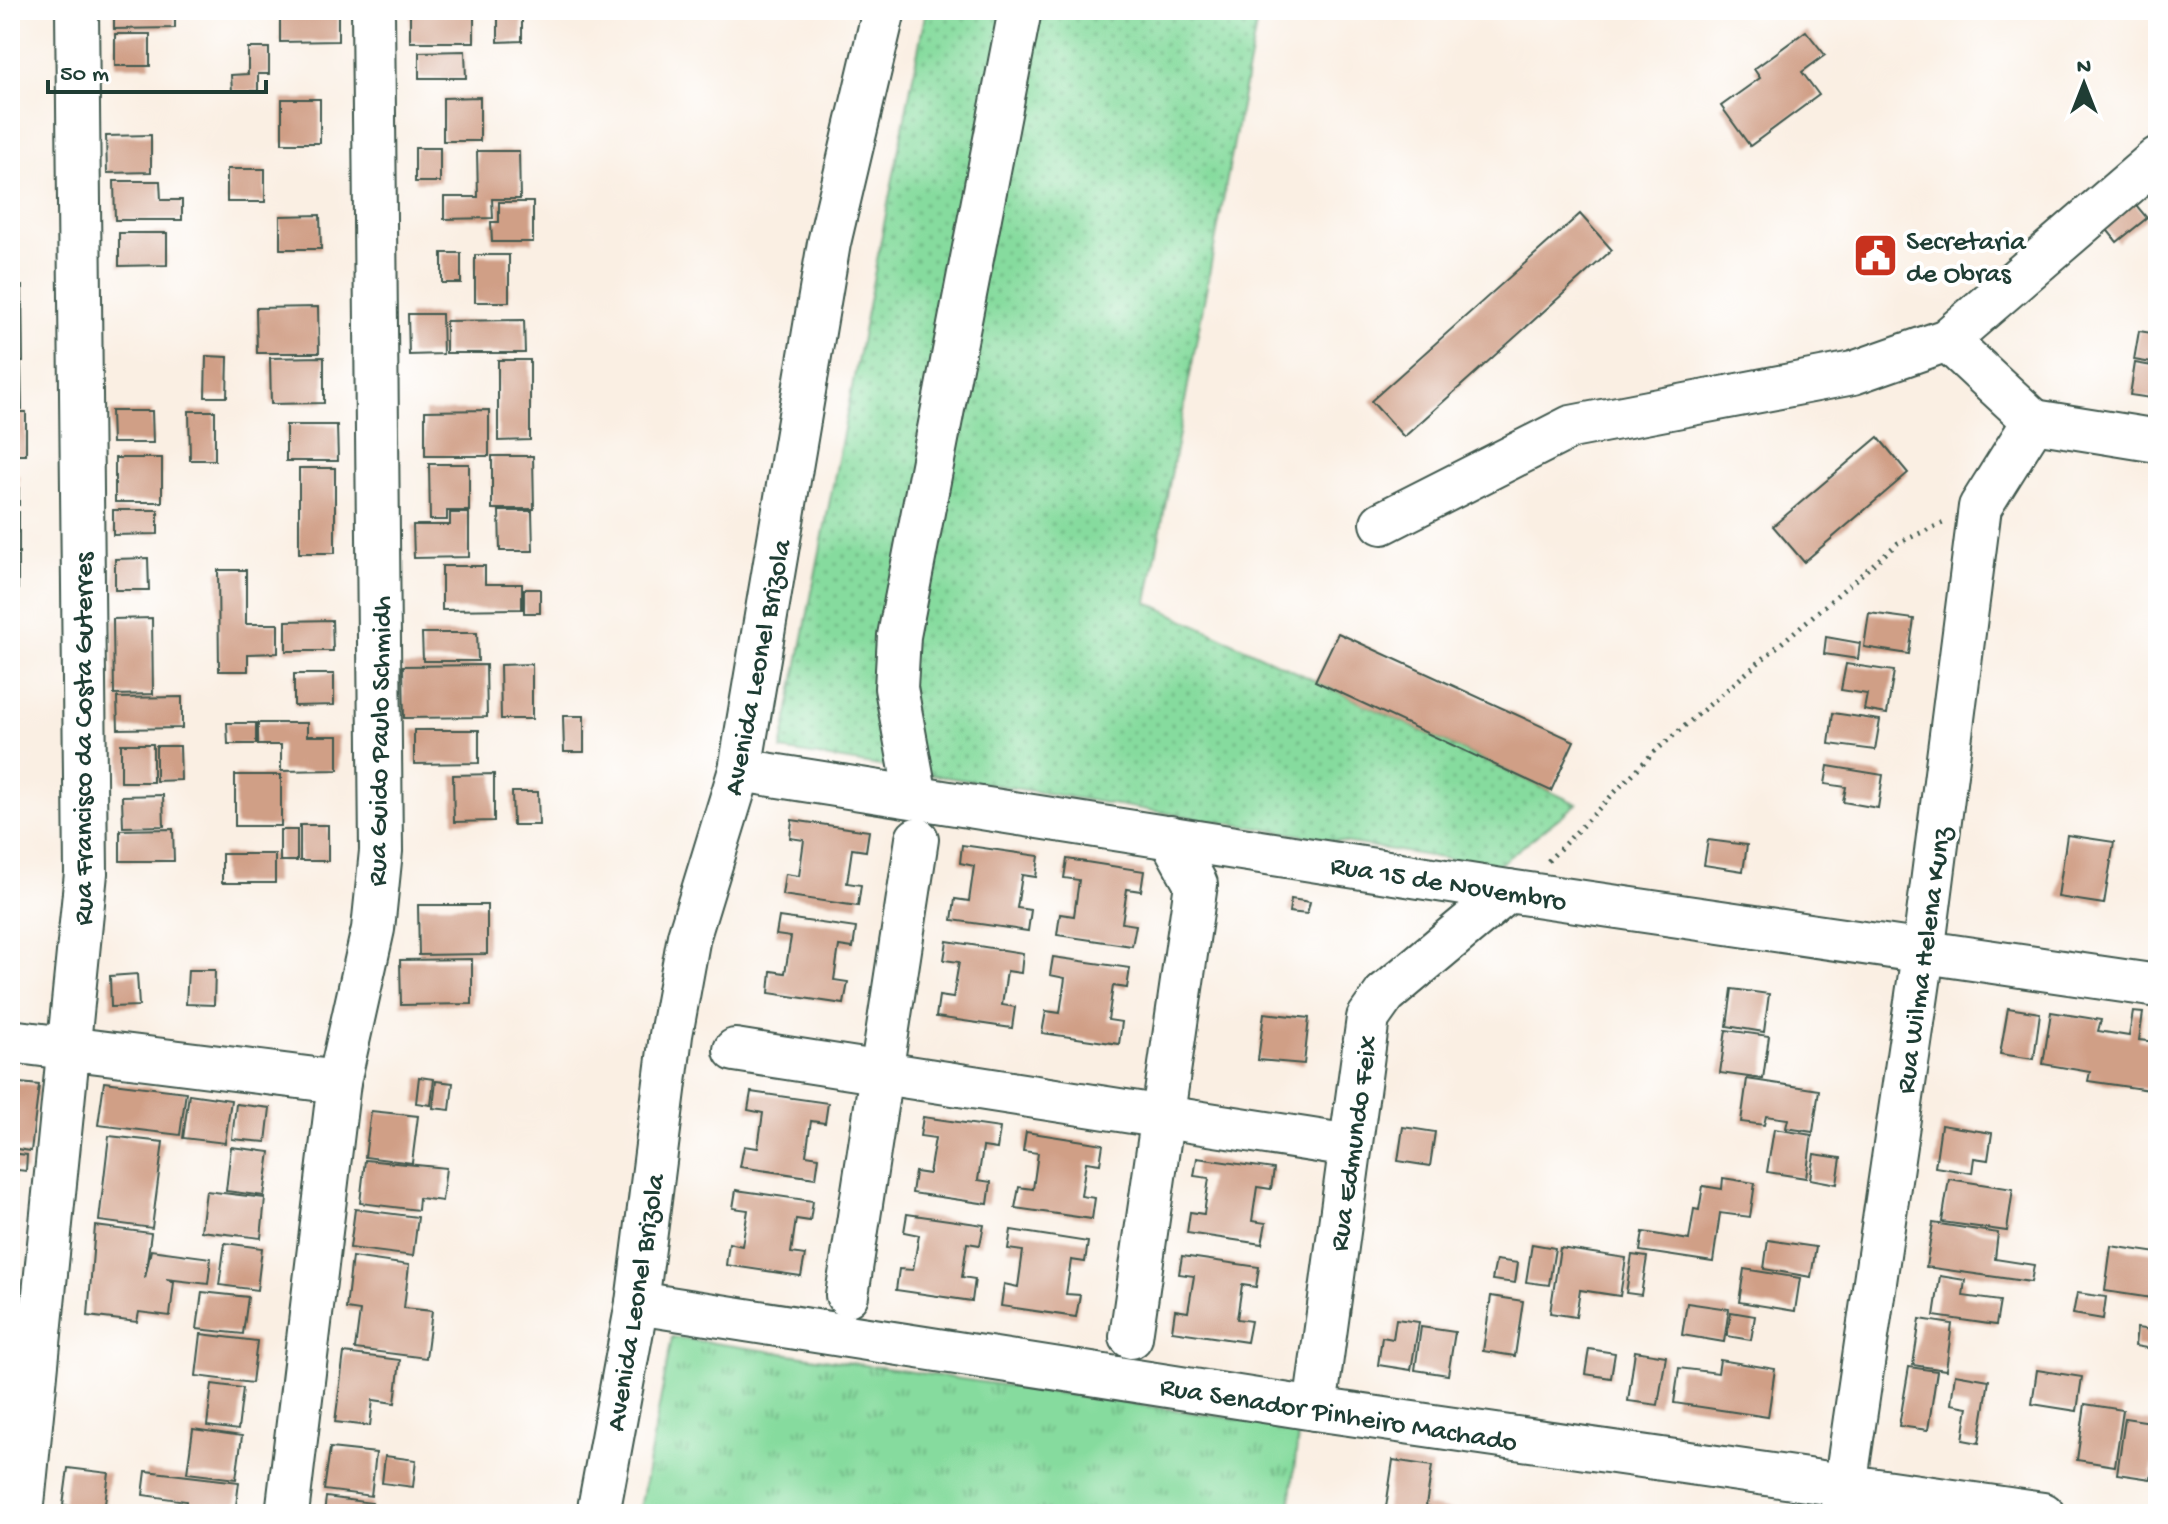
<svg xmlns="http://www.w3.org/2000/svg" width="2168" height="1524" font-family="'Gochi Hand',sans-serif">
  <defs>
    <pattern id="grass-dots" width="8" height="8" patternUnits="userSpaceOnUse" patternTransform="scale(2)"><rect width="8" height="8" fill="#86db9e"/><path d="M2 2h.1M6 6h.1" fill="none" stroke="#6db382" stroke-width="1.8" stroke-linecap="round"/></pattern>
    <pattern id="park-tufts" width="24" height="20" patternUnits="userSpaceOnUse" patternTransform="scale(2)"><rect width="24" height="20" fill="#86db9e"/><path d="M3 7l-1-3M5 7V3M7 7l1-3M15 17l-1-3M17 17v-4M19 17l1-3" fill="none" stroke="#6db382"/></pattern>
  </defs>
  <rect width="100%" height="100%" fill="#fff"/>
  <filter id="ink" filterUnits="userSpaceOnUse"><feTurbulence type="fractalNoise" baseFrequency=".0125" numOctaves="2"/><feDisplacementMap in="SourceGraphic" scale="16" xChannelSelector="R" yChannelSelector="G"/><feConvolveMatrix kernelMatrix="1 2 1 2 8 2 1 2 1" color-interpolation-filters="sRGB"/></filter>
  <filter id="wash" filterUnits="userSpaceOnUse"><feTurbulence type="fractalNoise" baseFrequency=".006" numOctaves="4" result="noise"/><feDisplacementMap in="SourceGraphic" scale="32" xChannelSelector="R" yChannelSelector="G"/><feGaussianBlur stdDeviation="1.8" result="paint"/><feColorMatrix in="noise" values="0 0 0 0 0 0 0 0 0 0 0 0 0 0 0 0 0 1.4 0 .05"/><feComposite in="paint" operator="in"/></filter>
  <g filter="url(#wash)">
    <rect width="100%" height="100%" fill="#faefe3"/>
    <!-- grass -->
    <polygon fill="url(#grass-dots)" stroke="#528c69" stroke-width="2" points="926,10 1259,10 1147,602 1577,804 1496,867 781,750"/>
    <!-- park -->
    <polygon fill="url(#park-tufts)" stroke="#528c69" stroke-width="2" points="672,1337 1299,1428 1289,1514 639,1514"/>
    <g id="blocks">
      <!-- building -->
      <g fill="#d09f86">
        <polygon points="114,10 175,10 175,28 114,29"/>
        <polygon points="280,10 338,10 338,41 280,42"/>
        <rect x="410" y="10" width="64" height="32"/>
        <polygon points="498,10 522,10 522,41 498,42"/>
        <polygon points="1806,31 1825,55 1802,72 1819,95 1750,146 1721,106 1760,78 1754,69"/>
        <rect x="115" y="34" width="35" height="32"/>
        <polygon points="248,48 269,48 269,74 258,74 258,91 232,91 231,75 248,74"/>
        <polygon points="465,51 466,78 419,78 419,52"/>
        <polygon points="480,97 480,141 443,141 443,98"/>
        <rect x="282" y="99" width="38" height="44"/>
        <polygon points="151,135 151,172 107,173 106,136"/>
        <rect x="415" y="148" width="25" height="34"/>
        <polygon points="477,151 519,151 520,199 492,199 493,218 444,219 444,197 478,197"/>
        <rect x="227" y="169" width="38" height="33"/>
        <polygon points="114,181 160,181 161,200 182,200 182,220 115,220"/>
        <polygon points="2126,193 2147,218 2117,242 2096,216"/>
        <polygon points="499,202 533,202 533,242 492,242 491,222 499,222"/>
        <polygon points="1580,214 1612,250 1404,437 1371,401"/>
        <polygon points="320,215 321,249 280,249 280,216"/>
        <polygon points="10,220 16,220 17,269 10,270"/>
        <polygon points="119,233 167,233 167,265 119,266"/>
        <rect x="442" y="253" width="19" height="30"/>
        <rect x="475" y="255" width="34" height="47"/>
        <polygon points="10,286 22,286 23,362 10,362"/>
        <polygon points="318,307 319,353 257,353 256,308"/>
        <polygon points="408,314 442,314 443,354 409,355"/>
        <polygon points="524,320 525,353 446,353 446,321"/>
        <polygon points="2139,331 2158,334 2158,364 2134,360"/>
        <polygon points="206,356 228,357 227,397 205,397"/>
        <polygon points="324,357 324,403 271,404 270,358"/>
        <polygon points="498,360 530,360 530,440 498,441"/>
        <polygon points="2135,363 2158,367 2158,399 2130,395"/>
        <polygon points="10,364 21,364 22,409 10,409"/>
        <polygon points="489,410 489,456 425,456 425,411"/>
        <polygon points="111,411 152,411 153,443 112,443"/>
        <polygon points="189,411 215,411 215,460 190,460"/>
        <rect x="10" y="412" width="16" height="43"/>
        <polygon points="286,425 337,425 338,461 286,461"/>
        <polygon points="1878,437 1908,473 1804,562 1773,526"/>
        <polygon points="492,456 533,456 534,509 492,509"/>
        <rect x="115" y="458" width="47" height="44"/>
        <polygon points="429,464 469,464 469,511 447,511 447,520 430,520"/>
        <rect x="299" y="468" width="36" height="85"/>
        <rect x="10" y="475" width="9" height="30"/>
        <polygon points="113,510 158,510 158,534 113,535"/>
        <polygon points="499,511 532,511 533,551 500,551"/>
        <rect x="10" y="512" width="9" height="41"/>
        <polygon points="450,513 469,513 469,557 414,558 413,525 450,525"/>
        <polygon points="10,556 18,556 18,593 10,594"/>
        <polygon points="148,558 149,590 115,590 115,559"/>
        <polygon points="442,566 485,566 485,584 522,584 522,609 442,610"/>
        <polygon points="218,570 246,570 246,624 278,624 278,653 248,654 248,671 219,671"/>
        <rect x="524" y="589" width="16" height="24"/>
        <polygon points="1869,613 1914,619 1909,654 1864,647"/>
        <polygon points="152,618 153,694 114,695 113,619"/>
        <polygon points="332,620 333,651 286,651 286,621"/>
        <polygon points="422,633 477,633 478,661 423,661"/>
        <polygon points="1338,633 1574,741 1551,791 1315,681"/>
        <polygon points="1826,637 1860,643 1858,659 1824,654"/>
        <polygon points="532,664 532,719 501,719 500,665"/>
        <polygon points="1846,664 1894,671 1887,714 1864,710 1867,694 1841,690"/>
        <polygon points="486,665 487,717 404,718 403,666"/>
        <polygon points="294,674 334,674 334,705 294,706"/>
        <polygon points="182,697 182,728 118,729 117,698"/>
        <polygon points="1833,713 1880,720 1875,750 1829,744"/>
        <polygon points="563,716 584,716 584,752 564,752"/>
        <polygon points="227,723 256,723 256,744 228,744"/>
        <polygon points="258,723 307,723 307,736 338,736 338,770 281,771 281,745 258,745"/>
        <polygon points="414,730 479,730 479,763 414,764"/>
        <rect x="121" y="744" width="32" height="38"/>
        <polygon points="156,746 180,746 181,780 156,781"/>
        <polygon points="1828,766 1883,775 1878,808 1843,802 1846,787 1825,784"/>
        <polygon points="494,774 494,821 454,822 453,775"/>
        <rect x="235" y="775" width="46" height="51"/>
        <polygon points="512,792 538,792 539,825 513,825"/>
        <polygon points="163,795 164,826 123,827 122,796"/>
        <polygon points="792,820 869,831 866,851 852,849 847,883 861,885 858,906 782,895 785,874 799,876 804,840 790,838"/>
        <rect x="300" y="825" width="28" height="36"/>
        <polygon points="173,829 174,861 120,861 120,830"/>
        <rect x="280" y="830" width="17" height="31"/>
        <polygon points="2067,835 2114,842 2104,904 2058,897"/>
        <polygon points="1708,840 1747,845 1743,871 1704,865"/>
        <polygon points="962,845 1039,856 1036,877 1022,875 1017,908 1031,910 1028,931 952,920 955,899 969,901 974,866 960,863"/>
        <rect x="222" y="854" width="53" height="29"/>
        <polygon points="1067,859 1144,871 1141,891 1127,889 1122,923 1136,925 1132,946 1057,935 1060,914 1074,916 1079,880 1064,878"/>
        <polygon points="1291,899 1310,902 1307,914 1289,912"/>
        <polygon points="418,905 487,905 487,954 419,955"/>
        <polygon points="779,917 856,928 853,948 839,946 834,980 848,982 844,1004 769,993 771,971 785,973 791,937 776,935"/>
        <polygon points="947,941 1023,953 1021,973 1007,971 1002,1005 1015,1007 1012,1028 936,1017 939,996 953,998 959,962 944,960"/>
        <polygon points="1053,957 1130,968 1127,988 1113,986 1108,1020 1122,1022 1119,1044 1042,1033 1046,1011 1060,1013 1065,978 1050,975"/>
        <polygon points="472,959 472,1004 401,1005 400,960"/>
        <polygon points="188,970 215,970 214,1005 186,1004"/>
        <polygon points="137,974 139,1006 111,1007 110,976"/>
        <polygon points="1732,989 1769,994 1764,1032 1727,1026"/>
        <polygon points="2008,1008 2040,1013 2034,1059 2000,1054"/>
        <polygon points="2051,1012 2101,1020 2098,1031 2129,1036 2133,1012 2143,1013 2139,1040 2157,1042 2150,1090 2088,1081 2090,1072 2043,1064"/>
        <polygon points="1264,1013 1309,1018 1304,1064 1258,1060"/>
        <polygon points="1726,1030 1769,1036 1763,1079 1720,1073"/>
        <polygon points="419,1077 434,1079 431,1105 416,1103"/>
        <polygon points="1747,1079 1819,1090 1813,1132 1786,1128 1788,1119 1766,1116 1764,1125 1741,1122"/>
        <polygon points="436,1081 453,1083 450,1110 433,1108"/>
        <polygon points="10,1082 39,1085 31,1151 10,1148"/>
        <polygon points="104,1082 186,1092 180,1135 98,1125"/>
        <polygon points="751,1092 828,1103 825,1123 811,1121 806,1155 819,1157 816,1178 740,1167 744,1146 758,1148 763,1113 748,1110"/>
        <polygon points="189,1094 231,1100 225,1143 183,1138"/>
        <polygon points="236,1104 270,1108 266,1142 232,1139"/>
        <polygon points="371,1111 418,1116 412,1163 365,1157"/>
        <polygon points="923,1117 1000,1128 997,1149 983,1147 978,1180 991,1182 988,1204 912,1193 915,1172 929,1174 935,1138 920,1136"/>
        <polygon points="1941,1125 1992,1133 1988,1160 1974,1158 1972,1173 1935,1167"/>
        <polygon points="1403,1127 1435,1132 1430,1166 1398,1161"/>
        <polygon points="1774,1129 1812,1135 1806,1178 1767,1172"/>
        <polygon points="1026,1132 1103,1144 1100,1164 1086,1162 1081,1196 1095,1198 1092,1219 1015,1208 1019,1187 1033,1189 1038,1153 1023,1151"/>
        <polygon points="109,1136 163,1142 152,1228 99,1221"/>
        <polygon points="231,1147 270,1152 264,1196 226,1191"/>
        <polygon points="10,1153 27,1155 26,1171 10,1169"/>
        <polygon points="1814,1154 1841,1158 1837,1184 1810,1179"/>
        <polygon points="1197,1158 1274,1169 1271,1189 1257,1187 1252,1221 1266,1223 1262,1244 1187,1233 1190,1212 1204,1214 1209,1178 1194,1176"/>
        <polygon points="365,1160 446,1168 442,1201 419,1198 418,1210 360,1203"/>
        <polygon points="10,1172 15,1172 12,1194 10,1194"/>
        <polygon points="1723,1178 1755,1183 1750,1217 1720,1213 1713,1262 1640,1251 1643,1232 1689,1240 1694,1209 1699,1210 1703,1186 1722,1189"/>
        <polygon points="1949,1179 2013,1189 2007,1231 1942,1222"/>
        <polygon points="736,1190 813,1201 810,1221 796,1219 791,1253 805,1255 801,1276 726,1265 729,1243 742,1246 748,1210 733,1208"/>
        <polygon points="206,1191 265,1198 261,1238 201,1231"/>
        <polygon points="355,1209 418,1217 413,1256 350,1248"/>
        <polygon points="907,1214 984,1225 980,1245 967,1243 962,1277 975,1279 972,1301 896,1290 899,1269 913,1270 919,1235 904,1232"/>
        <polygon points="1933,1223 1998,1233 1995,1259 2034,1265 2031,1282 1926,1267"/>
        <polygon points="95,1226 151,1233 145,1278 151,1250 211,1258 208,1284 166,1279 174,1282 170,1316 139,1312 137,1322 88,1316"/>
        <polygon points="1011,1230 1088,1242 1085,1262 1071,1260 1066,1294 1080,1295 1076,1317 1001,1306 1004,1284 1018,1287 1023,1251 1008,1249"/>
        <polygon points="1768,1240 1816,1247 1811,1277 1764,1269"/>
        <polygon points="225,1243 262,1248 257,1290 219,1285"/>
        <polygon points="1532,1244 1555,1248 1549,1285 1526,1282"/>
        <polygon points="2111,1246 2158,1253 2158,1299 2105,1291"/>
        <polygon points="1560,1248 1626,1258 1620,1296 1580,1290 1576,1317 1550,1313"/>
        <polygon points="1632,1255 1647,1257 1641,1295 1626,1293"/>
        <polygon points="1182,1256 1259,1267 1256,1287 1242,1285 1237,1319 1251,1321 1247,1342 1172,1331 1175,1310 1188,1312 1194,1276 1179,1274"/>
        <polygon points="352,1257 409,1265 404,1308 432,1311 426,1358 355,1349 360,1311 346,1309"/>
        <polygon points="1496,1260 1518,1263 1515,1283 1492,1280"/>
        <polygon points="1744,1269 1800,1278 1795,1311 1739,1302"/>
        <polygon points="1940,1276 1965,1280 1963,1296 2000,1301 1996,1325 1934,1316"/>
        <polygon points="202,1292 248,1297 243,1334 197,1329"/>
        <polygon points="2077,1293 2106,1297 2103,1319 2073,1314"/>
        <polygon points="1491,1296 1523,1301 1515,1356 1483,1351"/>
        <polygon points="1687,1303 1729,1309 1724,1342 1682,1335"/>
        <polygon points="1731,1312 1755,1316 1751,1340 1727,1336"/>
        <polygon points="1396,1319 1419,1322 1411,1370 1378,1365 1382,1337 1393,1339"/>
        <polygon points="1920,1319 1952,1324 1946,1370 1913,1365"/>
        <polygon points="1421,1327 1455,1332 1448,1375 1415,1370"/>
        <polygon points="2137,1328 2158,1331 2158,1350 2135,1346"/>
        <polygon points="201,1334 257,1341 252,1383 196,1376"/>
        <polygon points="1589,1349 1615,1353 1611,1378 1585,1374"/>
        <polygon points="1635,1351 1666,1356 1658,1405 1628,1401"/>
        <polygon points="344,1353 400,1360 395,1403 373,1400 370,1426 335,1422"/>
        <polygon points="1720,1360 1775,1369 1768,1417 1674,1403 1679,1368 1718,1373"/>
        <polygon points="1909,1367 1937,1371 1928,1430 1899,1426"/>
        <polygon points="2037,1370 2082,1377 2077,1411 2032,1404"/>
        <polygon points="1955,1374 1989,1380 1979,1443 1963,1440 1968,1407 1951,1404"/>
        <polygon points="212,1384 243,1388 238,1430 207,1426"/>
        <polygon points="2085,1404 2123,1410 2115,1466 2077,1460"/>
        <polygon points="2125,1418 2158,1423 2151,1479 2117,1474"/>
        <polygon points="193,1429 242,1436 236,1479 187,1473"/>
        <polygon points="330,1448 376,1453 371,1496 324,1490"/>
        <polygon points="385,1456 416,1460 413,1487 382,1483"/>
        <polygon points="1393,1460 1432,1466 1426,1506 1453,1511 1453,1514 1385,1514"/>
        <polygon points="68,1468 109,1473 104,1511 63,1505"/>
        <polygon points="146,1471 239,1482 235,1514 185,1514 186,1501 143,1495"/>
        <polygon points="326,1497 372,1503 371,1514 324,1514"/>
      </g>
    </g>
  </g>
  <g filter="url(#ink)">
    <use href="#blocks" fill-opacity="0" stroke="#40584e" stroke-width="2"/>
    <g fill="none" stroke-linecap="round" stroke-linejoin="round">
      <defs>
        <g id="minor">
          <polyline points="1947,340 2034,421"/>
          <polyline points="2034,421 2158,441"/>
          <polyline points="1382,523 1571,427 1853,373 1947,340 2158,158"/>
          <polyline points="740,770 1508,891 2158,986"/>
          <polyline points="916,797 896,688 899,636 1020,10"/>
          <polyline points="10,1041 339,1082"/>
          <polyline points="735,1050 1350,1146"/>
          <polyline points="847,1295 917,839"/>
          <polyline points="637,1303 1315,1409 2043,1514"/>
          <polyline points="1131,1337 1196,884 1170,837"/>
          <polyline points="1315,1409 1368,1018 1385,994 1508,891"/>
          <polyline points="22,1514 86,873 77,10"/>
          <polyline points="287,1514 339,1082 373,929 381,851 373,10"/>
          <polyline points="598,1514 637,1303 671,1035 689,936 740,770 829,243 884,10"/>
          <polyline points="1841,1514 1923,954 1980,507 2034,421"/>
        </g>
      </defs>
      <!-- minor casing -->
      <use href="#minor" stroke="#40584e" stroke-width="46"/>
      <!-- path -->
      <polyline stroke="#40584e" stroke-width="5" stroke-dasharray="2 6" stroke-linecap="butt" points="1548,861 1652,754 1898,543 1943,523"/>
      <!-- minor -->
      <use href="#minor" stroke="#fff" stroke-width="42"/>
    </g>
  </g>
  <!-- icons -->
  <defs>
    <symbol id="civic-square" viewBox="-11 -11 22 22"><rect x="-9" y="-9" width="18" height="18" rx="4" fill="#c8321e" stroke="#fff"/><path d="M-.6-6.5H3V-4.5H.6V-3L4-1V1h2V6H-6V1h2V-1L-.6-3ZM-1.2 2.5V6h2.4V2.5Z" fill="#fff"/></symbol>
  </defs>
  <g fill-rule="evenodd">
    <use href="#civic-square" x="1850" y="230" width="51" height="51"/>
  </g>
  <g text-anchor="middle" stroke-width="8" stroke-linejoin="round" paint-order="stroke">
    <!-- poi labels -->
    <g font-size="28" fill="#1f3d34" stroke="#fff" text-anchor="start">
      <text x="1906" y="249">Secretaria<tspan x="1906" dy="32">de Obras</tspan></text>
    </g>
    <!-- street labels -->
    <g font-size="28" fill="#1f3d34" stroke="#fff">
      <text transform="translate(755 667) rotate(-79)" y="10">Avenida Leonel Brizola</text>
      <text transform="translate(81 739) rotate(-90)" y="10">Rua Francisco da Costa Guterres</text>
      <text transform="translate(377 741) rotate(-89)" y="10">Rua Guido Paulo Schmidh</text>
      <text transform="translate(1449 881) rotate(9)" y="10">Rua 15 de Novembro</text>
      <text transform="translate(1921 960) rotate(-82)" y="10">Rua Wilma Helena Kunz</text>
      <text transform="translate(1351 1143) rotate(-82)" y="10">Rua Edmundo Feix</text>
      <text transform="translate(633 1302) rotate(-81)" y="10">Avenida Leonel Brizola</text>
      <text transform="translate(1339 1412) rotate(9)" y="10">Rua Senador Pinheiro Machado</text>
    </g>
  </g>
  <!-- margin -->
  <rect width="2168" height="1524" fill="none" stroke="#fff" stroke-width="40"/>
  <!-- north arrow -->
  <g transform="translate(2084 84)" stroke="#ffffff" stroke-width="6" paint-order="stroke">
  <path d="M0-6L14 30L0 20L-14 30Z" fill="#1f3d34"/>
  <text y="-12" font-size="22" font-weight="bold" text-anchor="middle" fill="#1f3d34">N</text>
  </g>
  <!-- scale -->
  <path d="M48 80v12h218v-12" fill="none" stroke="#1f3d34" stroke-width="4"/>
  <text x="60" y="80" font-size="24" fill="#1f3d34" stroke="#ffffff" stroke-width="6" paint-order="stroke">50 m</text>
</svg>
